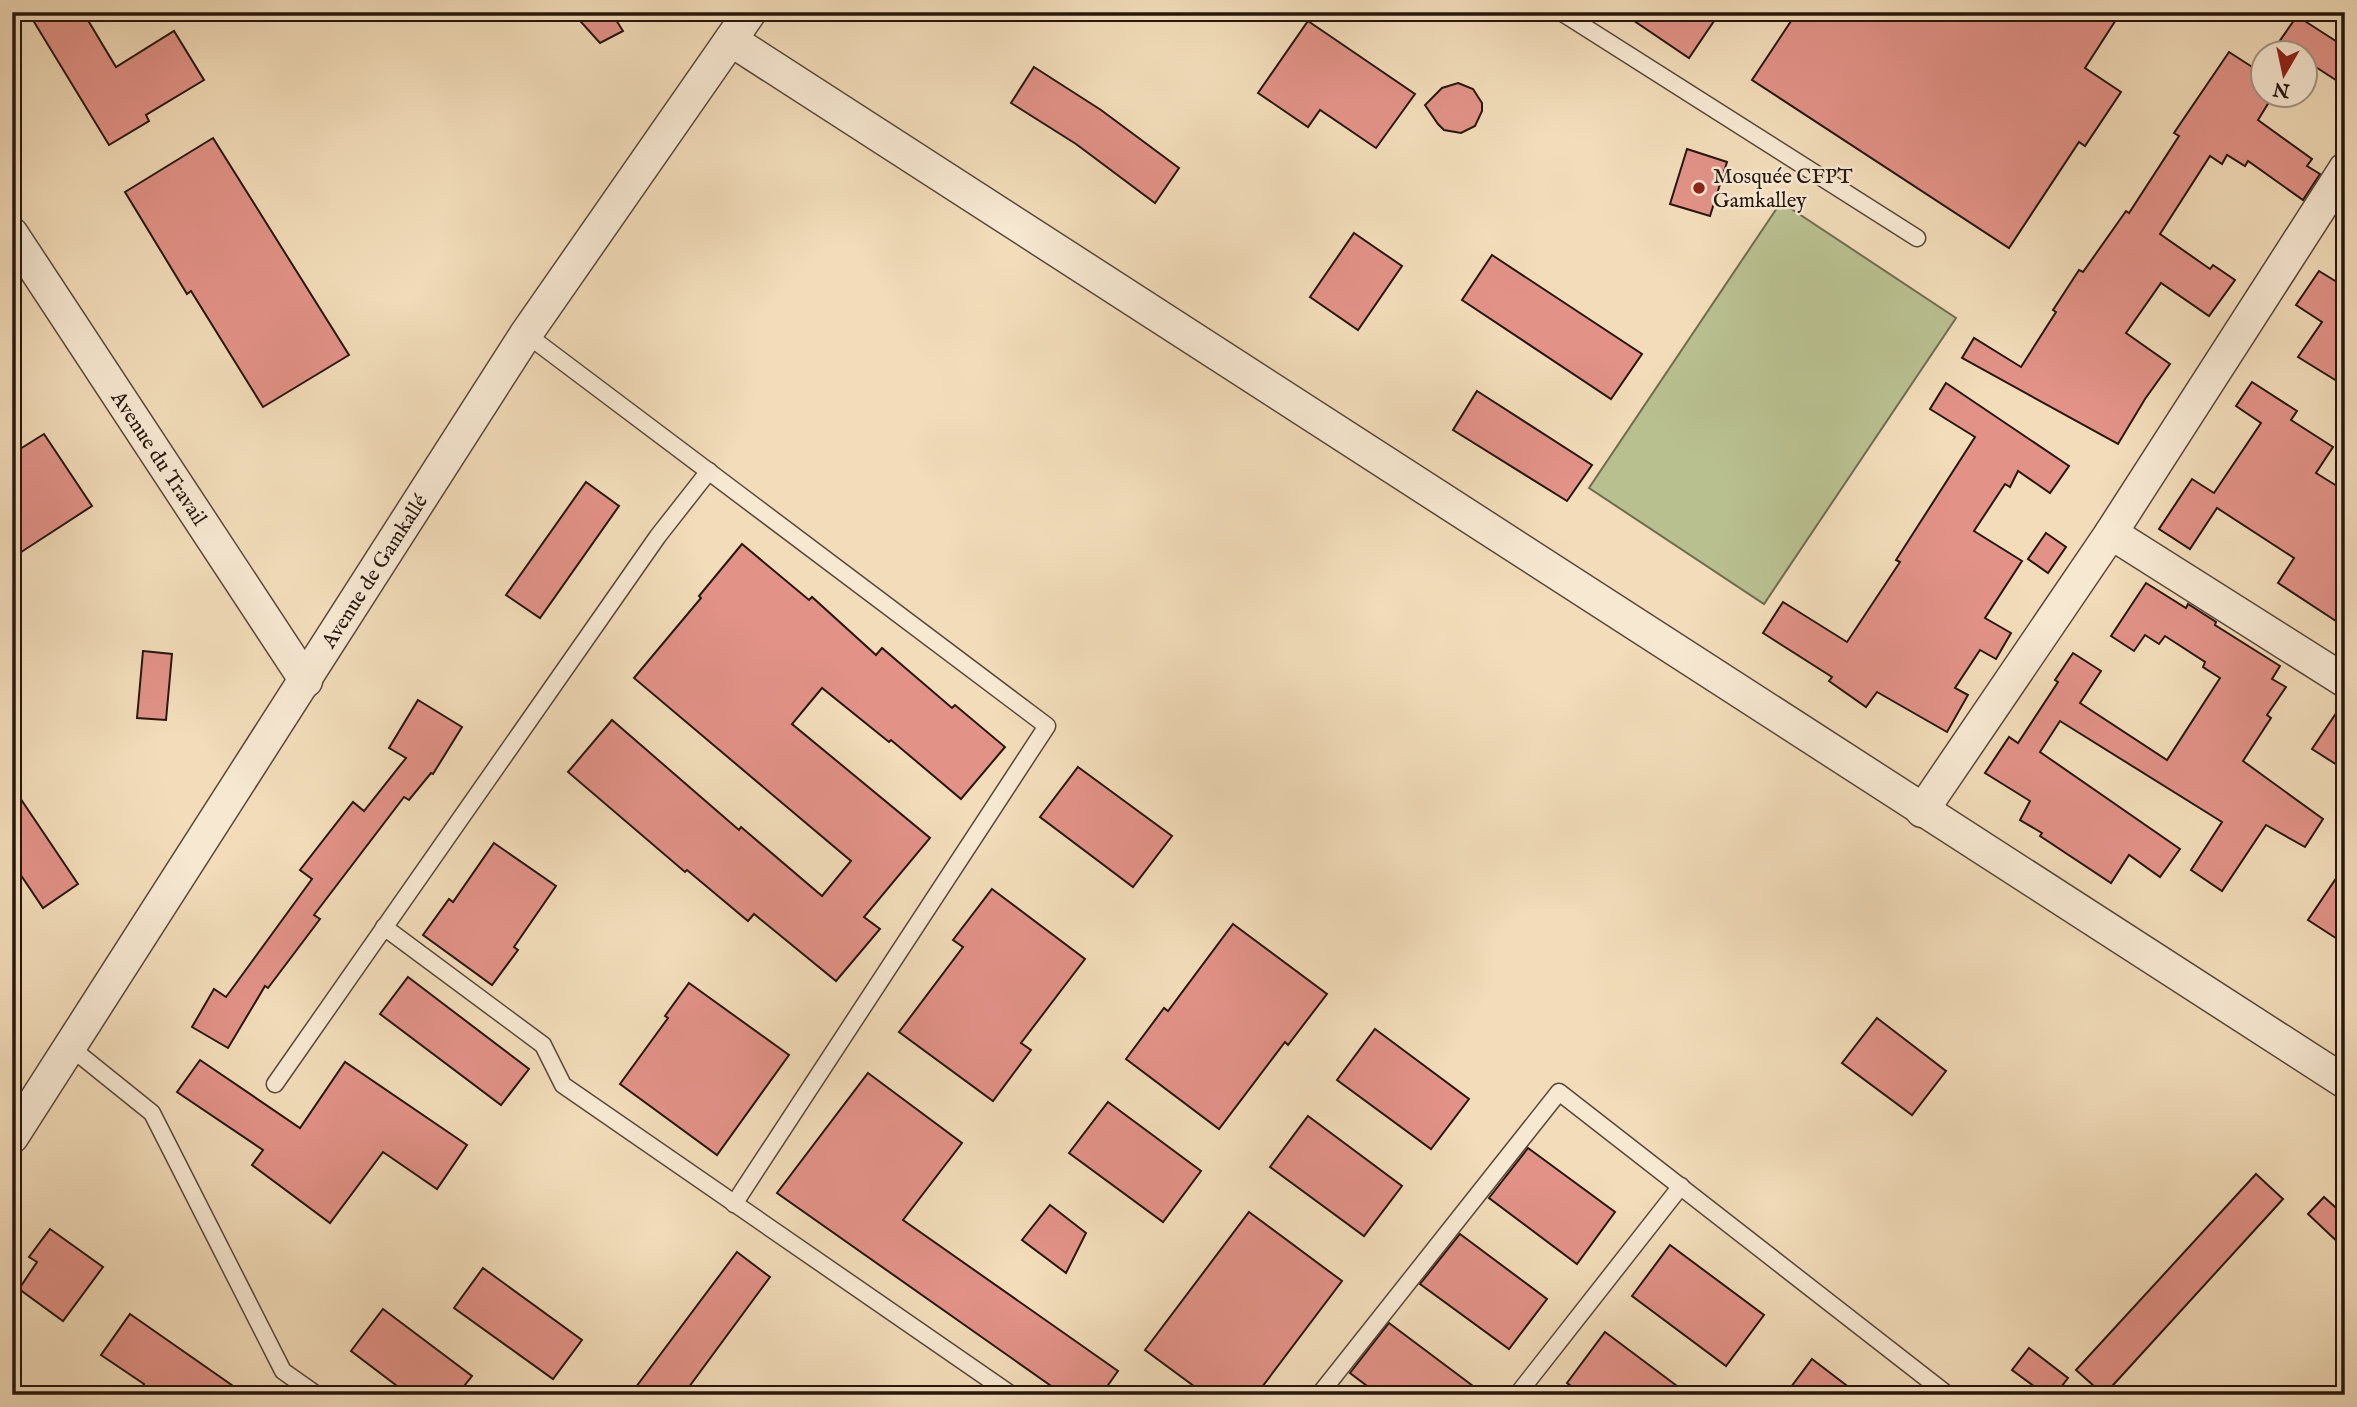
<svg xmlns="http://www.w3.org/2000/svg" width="2357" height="1407" font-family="'IM FELL English',serif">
  <rect width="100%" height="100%" fill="#f2dcb9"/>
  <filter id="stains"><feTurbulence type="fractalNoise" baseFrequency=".00286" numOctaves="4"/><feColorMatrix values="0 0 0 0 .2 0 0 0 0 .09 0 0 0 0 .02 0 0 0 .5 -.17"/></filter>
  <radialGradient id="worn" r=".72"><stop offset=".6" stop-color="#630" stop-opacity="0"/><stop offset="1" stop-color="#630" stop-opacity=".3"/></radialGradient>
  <!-- green -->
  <polygon fill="#b9c090" stroke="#706c50" stroke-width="2" points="1781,202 1956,318 1764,604 1589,488"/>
  <!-- building -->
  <g fill="#e29287" stroke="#26170f" stroke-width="2">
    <polygon points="28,12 83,12 116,67 174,31 204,80 146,115 149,121 109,145"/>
    <polygon points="594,12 611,12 623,31 600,43 581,22"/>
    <polygon points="1621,12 1700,12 1714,21 1689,58"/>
    <polygon points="1797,12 2121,12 2085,68 2121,92 2085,146 2079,142 2009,248 1752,80"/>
    <polygon points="2297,16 2345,47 2345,86 2305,60 2305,52 2272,52"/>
    <polygon points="1308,21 1415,94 1376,148 1320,110 1308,127 1258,93"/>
    <polygon points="2229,52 2260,72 2263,68 2263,94 2274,94 2258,120 2312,159 2307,166 2320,174 2303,200 2248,161 2245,166 2227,155 2222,164 2210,156 2160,234 2210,269 2213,265 2235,280 2209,316 2161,283 2126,333 2170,364 2145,399 2118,444 1962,358 1974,338 2021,367 2056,312 2053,310 2079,270 2083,272 2126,211 2129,213 2179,136 2174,133"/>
    <polygon points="1034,67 1101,110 1179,168 1155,203 1076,144 1011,103"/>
    <polygon points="1458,83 1473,89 1482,103 1482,111 1475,126 1461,133 1444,130 1438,124 1425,105 1442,88"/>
    <polygon points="213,138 349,355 263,407 191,291 187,294 125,192"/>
    <polygon points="1687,149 1727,162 1710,216 1670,204"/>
    <polygon points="1354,233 1402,266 1358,330 1310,297"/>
    <polygon points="1492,255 1642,354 1611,399 1462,300"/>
    <polygon points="2319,271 2345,287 2345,386 2298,357 2322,322 2296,305"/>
    <polygon points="2252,382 2297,411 2291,420 2333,447 2316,473 2345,491 2345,627 2278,583 2294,558 2217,508 2190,549 2159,529 2192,479 2214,493 2261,423 2236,406"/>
    <polygon points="1946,383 2069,466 2050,493 2018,471 2010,487 2005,484 1974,531 2022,561 1985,618 2011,633 1996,659 1980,650 1955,688 1968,695 1947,732 1877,692 1866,707 1829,681 1832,677 1763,633 1783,602 1847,642 1900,562 1896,560 1975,437 1930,409"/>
    <polygon points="1477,391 1592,465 1567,501 1453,430"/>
    <polygon points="44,434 92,506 12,558 12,454"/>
    <polygon points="586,482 619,506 540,618 506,595"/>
    <polygon points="2046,533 2066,547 2048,573 2028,559"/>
    <polygon points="742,544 809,600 812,597 876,655 882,648 952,708 955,705 1005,747 961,799 891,740 889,742 822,688 792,724 930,838 864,917 880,929 836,981 754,914 748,921 687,870 685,872 568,772 612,720 739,830 741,827 822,896 851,861 634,678 701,598 699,596"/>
    <polygon points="2146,583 2186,608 2188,604 2216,622 2215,625 2280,666 2272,679 2286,687 2267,715 2271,718 2243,761 2323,819 2305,847 2266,825 2222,891 2191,870 2222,822 2060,721 2040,752 2180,849 2160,877 2129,855 2111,883 2040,836 2042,833 2020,820 2030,801 1985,773 2009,737 2018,743 2058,682 2055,680 2073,653 2101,671 2080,703 2167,760 2220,678 2203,667 2205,662 2165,636 2159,644 2145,635 2134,651 2111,636"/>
    <polygon points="143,651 172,654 166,720 137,718"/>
    <polygon points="418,700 462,727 433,774 431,773 409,800 404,797 314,915 320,919 268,988 265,986 228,1048 192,1027 214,989 226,997 312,879 300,870 353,802 364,811 406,758 389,748"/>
    <polygon points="2345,700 2345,770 2312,749"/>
    <polygon points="1078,767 1172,836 1133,887 1040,817"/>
    <polygon points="12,786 78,884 43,908 12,862"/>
    <polygon points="494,843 556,886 514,947 518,950 492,985 423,935 449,899 453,902"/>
    <polygon points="2345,865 2345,944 2308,920"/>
    <polygon points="992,889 1085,959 1021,1043 1031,1050 993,1101 899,1032 963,947 953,940"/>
    <polygon points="1233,924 1327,994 1288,1045 1285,1042 1219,1129 1126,1059 1164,1008 1168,1011"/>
    <polygon points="408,977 529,1069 501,1105 380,1014"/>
    <polygon points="689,983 789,1055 717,1155 620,1084 668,1018 665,1016"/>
    <polygon points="1877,1018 1946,1071 1912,1115 1842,1063"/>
    <polygon points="1375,1029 1469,1099 1431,1149 1337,1080"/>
    <polygon points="200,1060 300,1128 345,1062 467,1145 437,1189 383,1152 330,1223 252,1165 263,1150 177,1092"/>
    <polygon points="868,1073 962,1143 903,1220 1118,1371 1101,1395 1064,1395 777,1193"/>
    <polygon points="1108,1102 1201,1171 1163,1222 1069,1153"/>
    <polygon points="1308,1116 1402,1186 1364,1236 1270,1167"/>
    <polygon points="1528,1148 1615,1212 1577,1264 1489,1198"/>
    <polygon points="2256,1174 2283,1199 2104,1395 2076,1370"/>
    <polygon points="2324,1197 2345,1216 2345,1249 2308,1214"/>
    <polygon points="1050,1205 1086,1233 1066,1273 1022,1240"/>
    <polygon points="1249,1212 1342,1281 1256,1395 1206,1395 1145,1350"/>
    <polygon points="50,1229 103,1267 63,1321 19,1289 37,1262 29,1257"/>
    <polygon points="1460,1234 1547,1299 1509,1349 1420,1284"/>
    <polygon points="1670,1245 1764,1315 1726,1366 1632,1296"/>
    <polygon points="737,1252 770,1277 683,1395 630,1395"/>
    <polygon points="483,1268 582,1340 553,1379 454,1308"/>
    <polygon points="383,1309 472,1376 457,1395 409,1395 351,1351"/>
    <polygon points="130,1314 246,1395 138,1395 144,1384 101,1355"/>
    <polygon points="1389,1323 1485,1395 1379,1395 1350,1373"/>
    <polygon points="1605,1332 1689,1395 1583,1395 1567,1383"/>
    <polygon points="2029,1348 2068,1378 2055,1395 2046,1395 2012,1370"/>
    <polygon points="1812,1359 1859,1395 1785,1395"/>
  </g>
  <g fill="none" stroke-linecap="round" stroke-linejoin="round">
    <defs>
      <g id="service">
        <polyline points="1561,12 1917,238"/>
        <polyline points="526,334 1047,726 734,1204"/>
        <polyline points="384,927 543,1045 563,1085 1009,1393 1008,1395"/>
        <polyline points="70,1047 152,1113 283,1371 317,1395"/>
        <polyline points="275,1084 658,536 709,471"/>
        <polyline points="1319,1395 1559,1092 1948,1395"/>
        <polyline points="1517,1395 1681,1186"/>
      </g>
      <g id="minor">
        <polyline points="731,40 2345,1082"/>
        <path id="s1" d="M12,234L306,681"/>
        <polyline points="2111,533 2345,169"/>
        <polyline points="1922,811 2111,533 2345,681"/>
        <path id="s2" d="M12,1137L526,334L750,12"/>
      </g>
    </defs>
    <!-- service casing -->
    <use href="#service" stroke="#59483a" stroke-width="19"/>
    <!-- minor casing -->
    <use href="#minor" stroke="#59483a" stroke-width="35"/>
    <!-- service -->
    <use href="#service" stroke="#f7e8d2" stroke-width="16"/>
    <!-- minor -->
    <use href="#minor" stroke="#f7e8d2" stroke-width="32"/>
  </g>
  <!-- markers -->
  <circle fill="#8f2418" stroke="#f7e8d2" stroke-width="2.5" cx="1699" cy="188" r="7"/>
  <g text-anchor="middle" stroke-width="5" stroke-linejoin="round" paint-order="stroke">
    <!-- poi labels -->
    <g font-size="21" fill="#26170f" stroke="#f7e8d2" text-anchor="start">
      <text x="1713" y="183">Mosquée CFPT<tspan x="1713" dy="24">Gamkalley</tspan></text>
    </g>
    <!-- street labels -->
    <g font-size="21" fill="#26170f" stroke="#f7e8d2">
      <text dy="7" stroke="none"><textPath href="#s1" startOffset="268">Avenue du Travail</textPath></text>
      <text dy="7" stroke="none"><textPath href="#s2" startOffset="672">Avenue de Gamkallé</textPath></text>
    </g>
  </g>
  <!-- margin -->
  <rect width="2357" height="1407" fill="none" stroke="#f2dcb9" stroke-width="42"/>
  <rect x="14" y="14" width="2329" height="1379" fill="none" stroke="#26170f" stroke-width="3.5"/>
  <rect x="21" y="21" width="2315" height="1365" fill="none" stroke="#26170f" stroke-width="2"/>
  <!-- north arrow -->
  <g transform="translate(2284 74) rotate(189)"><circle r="33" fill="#f7e8d2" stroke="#a39484" stroke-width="2"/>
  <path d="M0-5L12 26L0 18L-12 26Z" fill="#8f2418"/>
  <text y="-10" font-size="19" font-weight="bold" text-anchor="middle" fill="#26170f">N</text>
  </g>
  <rect width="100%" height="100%" filter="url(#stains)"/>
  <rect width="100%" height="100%" fill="url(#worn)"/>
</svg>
